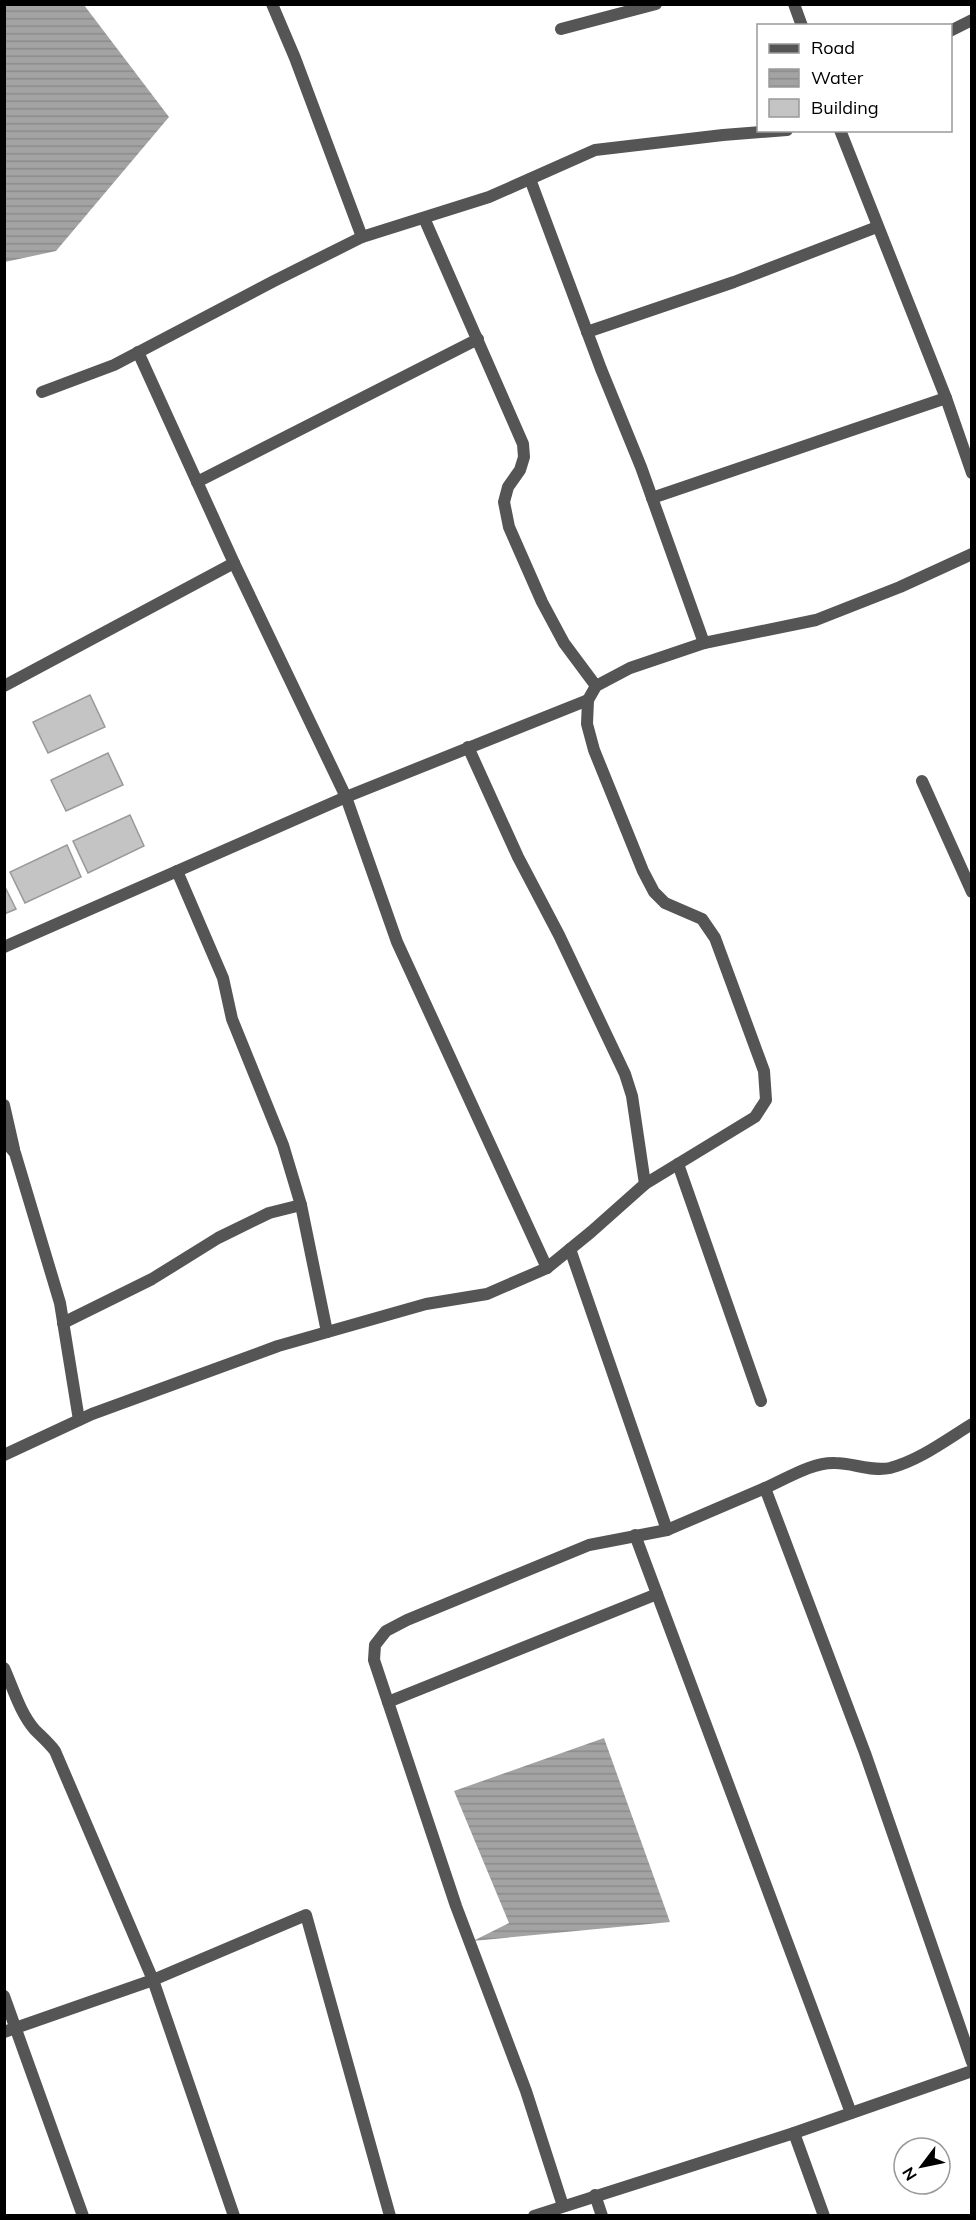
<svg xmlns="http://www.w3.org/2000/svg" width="976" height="2220" font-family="Mulish,sans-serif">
  <defs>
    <pattern id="water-rules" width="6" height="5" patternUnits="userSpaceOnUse" patternTransform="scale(1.5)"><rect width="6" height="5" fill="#a3a3a3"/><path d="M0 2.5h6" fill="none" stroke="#8b8b8b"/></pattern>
  </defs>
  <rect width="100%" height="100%" fill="#fff"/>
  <!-- water -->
  <g fill="url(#water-rules)">
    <polygon points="5,4 84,5 169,117 56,251 5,262"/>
    <polygon points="604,1738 670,1922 473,1941 509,1923 454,1791"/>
  </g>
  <!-- building -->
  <g fill="#c4c4c4" stroke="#999" stroke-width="1.5">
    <polygon points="90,695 105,727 48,753 33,722"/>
    <polygon points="108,753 123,785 66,811 51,780"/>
    <polygon points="130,815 144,846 88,873 73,841"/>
    <polygon points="67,845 81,877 25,903 10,872"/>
    <polygon points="4,885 16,909 4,914"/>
  </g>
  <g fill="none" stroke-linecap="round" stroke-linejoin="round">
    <!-- minor -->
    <g stroke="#555" stroke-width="12">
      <polyline points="272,4 295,58 362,237"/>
      <polyline points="561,29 656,4"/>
      <polyline points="950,31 972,20"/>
      <polyline points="530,179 601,369 641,467 704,643"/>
      <polyline points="424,218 523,444 524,457 520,470 508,487 504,502 509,527 542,602 564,643 596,686"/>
      <polyline points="587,332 734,282 877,227"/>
      <polyline points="138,352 234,563"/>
      <polyline points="42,392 114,365 274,281 362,237 489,197 595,150 723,135 787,130"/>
      <polyline points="197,482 478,339"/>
      <polyline points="652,498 946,398"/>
      <polyline points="4,686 234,563 346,797 397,942 547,1268"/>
      <polyline points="468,747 518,857 559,935 625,1074 632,1096 645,1184"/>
      <polyline points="922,781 972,892"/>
      <polyline points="177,871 223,978 232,1019 283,1145 301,1205 327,1332"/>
      <polyline points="4,947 346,797 588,700"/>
      <polyline points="4,1105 14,1149"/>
      <polyline points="4,1140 15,1153 60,1303 79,1420"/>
      <polyline points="678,1164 761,1401"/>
      <polyline points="570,1249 667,1530"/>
      <polyline points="63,1323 152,1279 218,1238 269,1213 301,1205"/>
      <polyline points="4,1455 92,1414 278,1346 426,1304 487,1294 547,1268 591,1232 645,1184 755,1117 766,1100 764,1071 715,938 702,919 665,903 654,892 643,871 594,750 587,724 588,700 596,686 630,668 704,643 816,620 900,587 972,554"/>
      <path d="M765,1488C786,1479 812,1462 835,1463C853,1463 872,1472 890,1468C920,1460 946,1440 972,1424"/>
      <polyline points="635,1535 851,2113"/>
      <path d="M4,1668C13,1688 20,1713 35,1730C42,1737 49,1743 55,1751L153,1980L234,2216"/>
      <polyline points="388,1702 657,1594"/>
      <polyline points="4,1996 83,2216"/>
      <polyline points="4,2032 153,1980 306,1915 390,2216"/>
      <polyline points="794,2133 824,2216"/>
      <polyline points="595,2195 602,2216"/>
      <polyline points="563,2206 526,2091 456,1906 374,1660 375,1645 386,1631 407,1620 589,1545 667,1530 765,1488 865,1753 972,2062"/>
      <polyline points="534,2216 794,2133 972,2071"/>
    </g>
    <!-- tertiary -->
    <g stroke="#555" stroke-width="12">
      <polyline points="794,4 802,26"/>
      <polyline points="840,130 946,398 972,473"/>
    </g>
  </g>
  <!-- border -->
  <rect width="976" height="2220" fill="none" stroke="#000000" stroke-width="12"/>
  <!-- legend -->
  <rect x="757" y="24" width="195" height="108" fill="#ffffff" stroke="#999999" stroke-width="1.5"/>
  <rect x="769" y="44" width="30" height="9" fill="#555555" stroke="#999999" stroke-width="1.5"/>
  <text x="811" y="54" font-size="18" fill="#000000">Road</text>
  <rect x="769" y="69" width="30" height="18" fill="url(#water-rules)" stroke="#999999" stroke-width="1.5"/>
  <text x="811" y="84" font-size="18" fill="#000000">Water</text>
  <rect x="769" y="99" width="30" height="18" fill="#c4c4c4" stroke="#999999" stroke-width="1.5"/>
  <text x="811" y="114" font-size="18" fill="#000000">Building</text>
  <!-- north arrow -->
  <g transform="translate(922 2166) rotate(238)"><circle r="28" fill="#ffffff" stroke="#999999" stroke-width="1.5"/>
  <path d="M0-4.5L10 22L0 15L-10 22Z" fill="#000000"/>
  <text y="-9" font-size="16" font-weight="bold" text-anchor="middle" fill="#000000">N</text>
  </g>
</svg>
